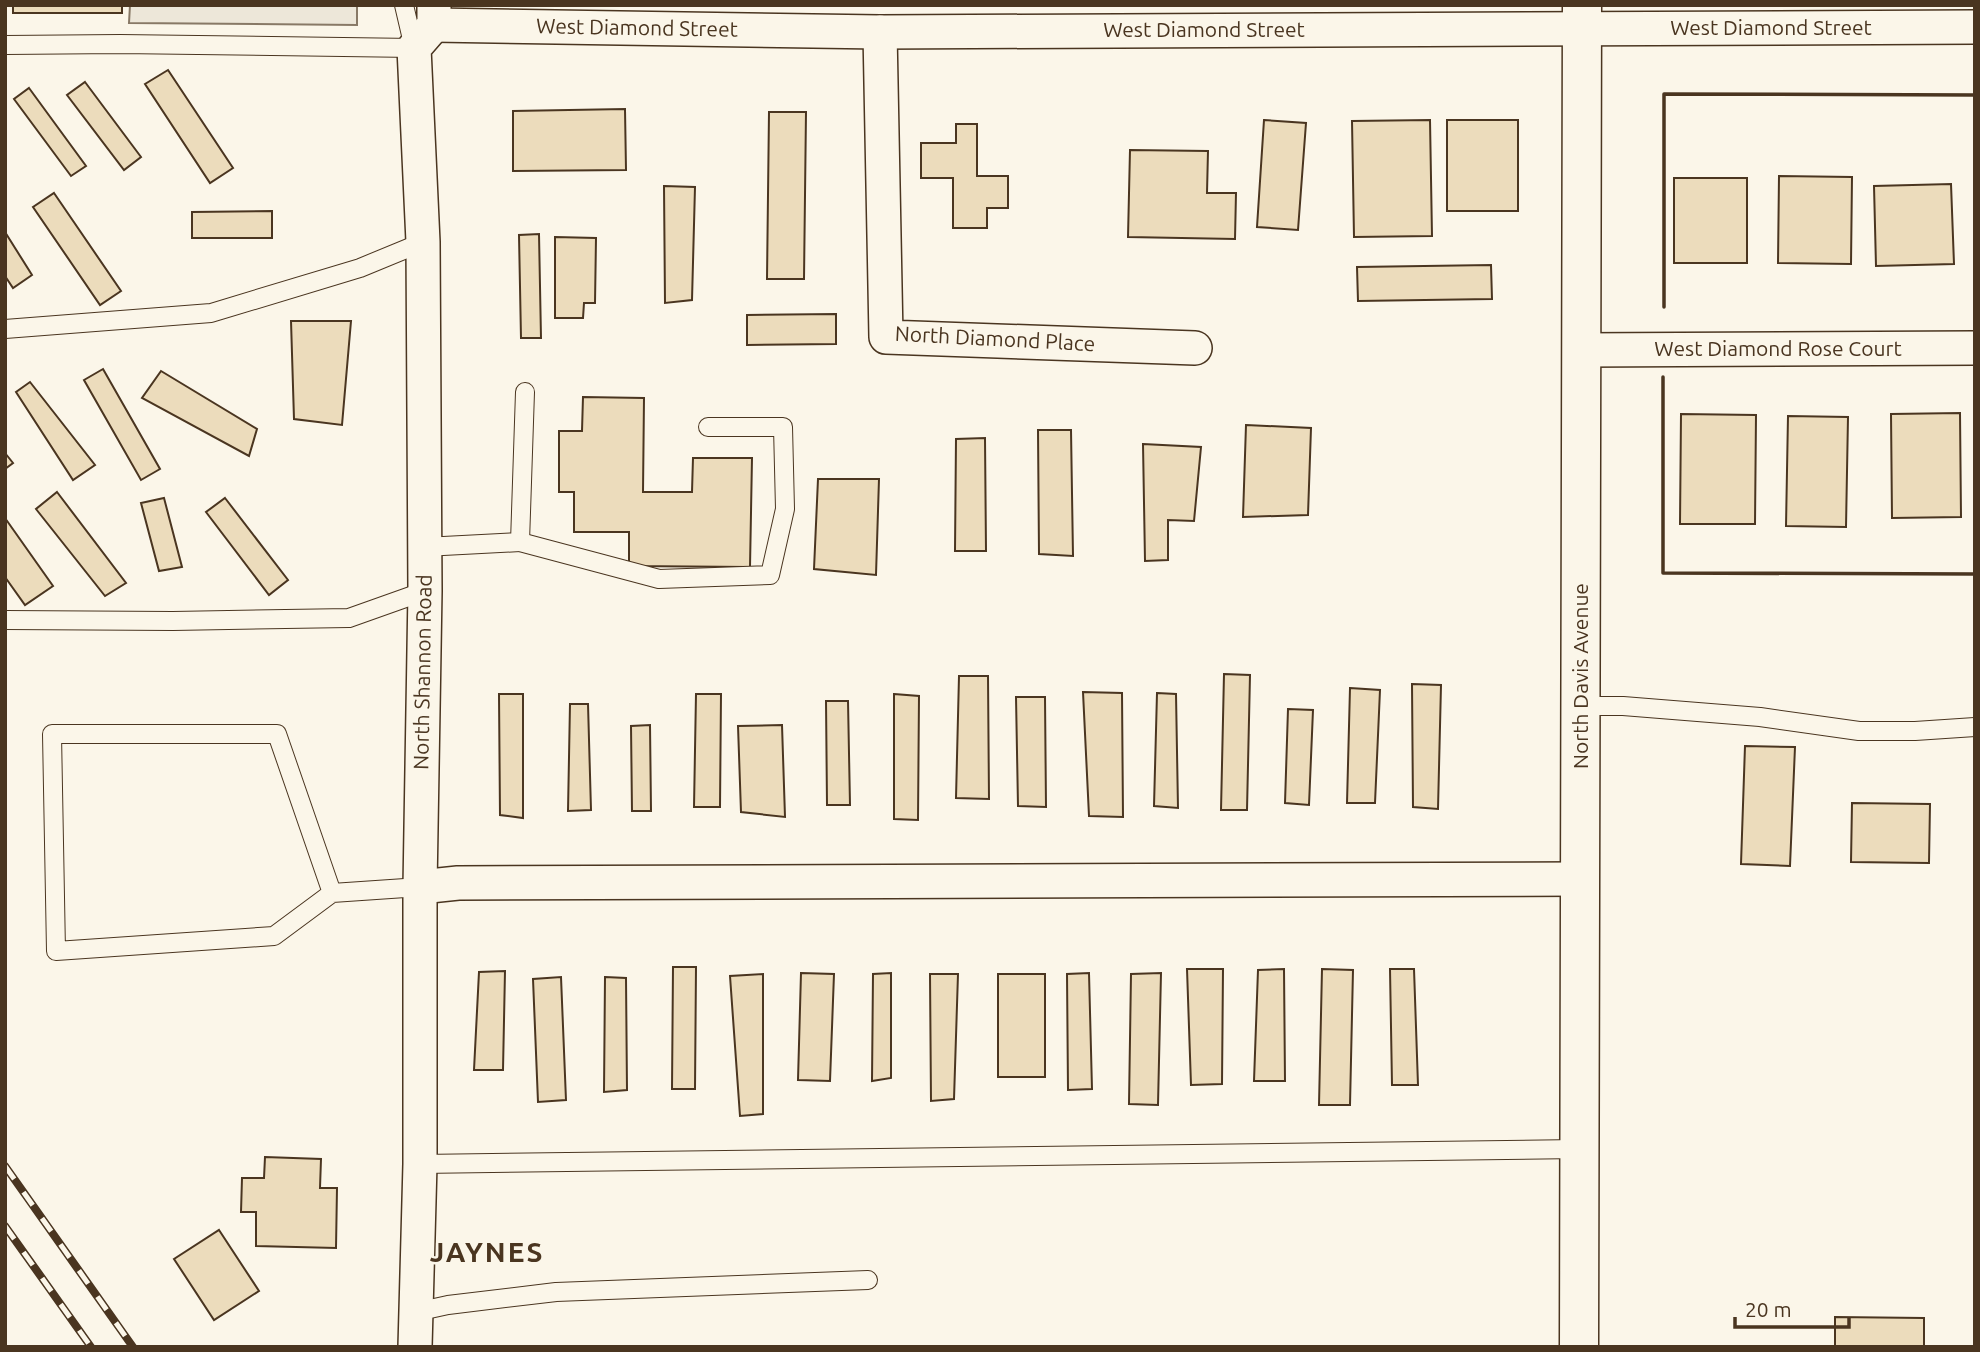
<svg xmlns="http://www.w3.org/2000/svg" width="1980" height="1352" font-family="Ubuntu,sans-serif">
  <rect width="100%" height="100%" fill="#fbf6e9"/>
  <!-- parking -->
  <polygon fill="#ede7d9" stroke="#887966" stroke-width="2" points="130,5 357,5 357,25 129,23"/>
  <!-- building -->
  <g fill="#ecdcbc" stroke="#4a3520" stroke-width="2">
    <rect x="13" y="5" width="109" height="8"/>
    <polygon points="168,70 233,168 210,183 145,84"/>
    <polygon points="85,82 141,157 124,170 67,95"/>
    <polygon points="29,88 86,166 71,176 14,99"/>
    <polygon points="625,109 626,170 513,171 513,111"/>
    <polygon points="769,112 806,112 804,279 767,279"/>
    <polygon points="1264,120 1306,123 1298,230 1257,227"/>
    <polygon points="1430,120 1432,236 1354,237 1352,121"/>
    <rect x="1447" y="120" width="71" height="91"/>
    <polygon points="956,124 977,124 977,176 1008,176 1008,208 987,208 987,228 953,228 953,178 921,178 921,143 956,143"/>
    <polygon points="1130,150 1208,151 1207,193 1236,193 1235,239 1128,237"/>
    <polygon points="1779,176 1852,177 1851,264 1778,263"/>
    <rect x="1674" y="178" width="73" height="85"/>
    <polygon points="1951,184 1954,264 1876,266 1874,186"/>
    <polygon points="664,186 695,187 692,300 665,303"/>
    <polygon points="54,193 121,291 100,305 33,207"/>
    <polygon points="272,211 272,238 192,238 192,212"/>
    <polygon points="5,232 32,275 13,288 5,276"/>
    <polygon points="539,234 541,338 521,338 519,235"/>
    <polygon points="555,237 596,238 595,303 584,303 583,318 555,318"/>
    <polygon points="1491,265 1492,299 1358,301 1357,267"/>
    <polygon points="836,314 836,344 747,345 747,315"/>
    <polygon points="291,321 351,321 342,425 294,419"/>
    <polygon points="103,369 160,469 141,480 84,380"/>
    <polygon points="161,371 257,429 249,456 142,398"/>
    <polygon points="30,382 95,465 73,480 16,392"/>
    <polygon points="583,397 644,398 643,492 692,492 693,458 752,458 750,567 629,566 629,532 574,532 574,492 559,492 559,431 582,431"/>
    <polygon points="1960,413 1961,517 1892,518 1891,414"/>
    <polygon points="1681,414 1756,415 1755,524 1680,524"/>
    <polygon points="1788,416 1848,417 1846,527 1786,526"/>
    <polygon points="1246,425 1311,428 1308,515 1243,517"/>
    <polygon points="1038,430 1071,430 1073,556 1039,554"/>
    <polygon points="985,438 986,551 955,551 956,439"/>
    <polygon points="1143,444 1201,447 1194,521 1168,520 1168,560 1145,561"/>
    <polygon points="5,453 13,463 5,469"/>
    <polygon points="818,479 879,479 876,575 814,569"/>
    <polygon points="57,492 126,583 105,596 36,509"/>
    <polygon points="164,498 182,567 159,571 141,503"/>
    <polygon points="225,498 288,580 269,595 206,512"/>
    <polygon points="5,518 53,586 25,605 5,577"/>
    <polygon points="1224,674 1250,675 1247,810 1221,810"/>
    <polygon points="959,676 988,676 989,799 956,798"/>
    <polygon points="1412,684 1441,685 1438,809 1413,807"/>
    <polygon points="1350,688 1380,690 1375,803 1347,803"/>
    <polygon points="1083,692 1122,693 1123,817 1089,816"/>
    <polygon points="1157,693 1176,694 1178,808 1154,806"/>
    <polygon points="499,694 523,694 523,818 500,815"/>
    <polygon points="696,694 721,694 720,807 694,807"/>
    <polygon points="894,694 919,696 918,820 894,819"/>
    <polygon points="1016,697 1045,697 1046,807 1018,806"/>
    <polygon points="826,701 848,701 850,805 827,805"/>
    <polygon points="570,704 588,704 591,810 568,811"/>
    <polygon points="1288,709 1313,710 1309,805 1285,803"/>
    <polygon points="650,725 651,811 632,811 631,726"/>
    <polygon points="782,725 785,817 741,812 738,726"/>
    <polygon points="1745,746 1795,747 1790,866 1741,864"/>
    <polygon points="1852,803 1930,804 1929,863 1851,862"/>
    <polygon points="673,967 696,967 695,1089 672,1089"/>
    <polygon points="1187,969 1223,969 1222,1084 1191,1085"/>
    <polygon points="1284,969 1285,1081 1254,1081 1258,970"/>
    <polygon points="1322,969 1353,970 1350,1105 1319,1105"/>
    <polygon points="1390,969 1414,969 1418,1085 1392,1085"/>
    <polygon points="505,971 503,1070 474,1070 479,972"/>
    <polygon points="801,973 834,974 830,1081 798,1080"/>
    <polygon points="891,973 891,1078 872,1081 873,974"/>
    <polygon points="1089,973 1092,1089 1068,1090 1067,974"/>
    <polygon points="1161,973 1158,1105 1129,1104 1131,974"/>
    <polygon points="763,974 763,1114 740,1116 730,976"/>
    <polygon points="930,974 958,974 954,1099 931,1101"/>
    <rect x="998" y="974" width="47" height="103"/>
    <polygon points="561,977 566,1100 538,1102 533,979"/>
    <polygon points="605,977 626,978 627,1090 604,1092"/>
    <polygon points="265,1157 321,1159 320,1188 337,1188 336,1248 256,1246 256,1212 241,1212 242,1178 264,1178"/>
    <polygon points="219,1230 259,1291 214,1320 174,1259"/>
    <polygon points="1835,1317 1924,1318 1924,1347 1835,1347"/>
  </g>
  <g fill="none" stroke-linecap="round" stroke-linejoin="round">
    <defs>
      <g id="lane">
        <polyline points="5,45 120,44 414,48 404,5"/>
        <polyline points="5,329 211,313 360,268 423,242"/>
        <polyline points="520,542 659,579 770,575 785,509 783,427 708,427"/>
        <polyline points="424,547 520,542 525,392"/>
        <polyline points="5,620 173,621 349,618 425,591"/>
        <polyline points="1581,706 1623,706 1760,717 1859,731 1915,731 1975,727"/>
        <polyline points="332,893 277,734 52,734 56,951 274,936 332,893 420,887"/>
        <polyline points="420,1164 1579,1149"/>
        <polyline points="416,1312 448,1305 556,1292 868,1280"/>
      </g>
      <g id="street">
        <polyline points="434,25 880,32 1975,27"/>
        <polyline points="880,32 886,337 1195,348"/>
        <polyline points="1582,350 1975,348"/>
        <polyline points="420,887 458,883 1580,879"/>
        <polyline points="415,1347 420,1164 420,887 425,591 423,242 414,48 434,25 434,5"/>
      </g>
      <polyline id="secondary" points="1579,1347 1582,5"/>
    </defs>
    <!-- lane casing -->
    <use href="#lane" stroke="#4a3520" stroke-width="20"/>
    <!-- street casing -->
    <use href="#street" stroke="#4a3520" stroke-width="36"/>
    <!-- secondary casing -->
    <use href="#secondary" stroke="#4a3520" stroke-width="41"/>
    <!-- lane -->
    <use href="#lane" stroke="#fbf6e9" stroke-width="18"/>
    <!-- street -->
    <use href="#street" stroke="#fbf6e9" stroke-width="33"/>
    <!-- secondary -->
    <use href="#secondary" stroke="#fbf6e9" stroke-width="38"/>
    <defs>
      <g id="rail">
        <polyline points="5,1166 133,1347"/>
        <polyline points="5,1226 91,1347"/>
      </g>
    </defs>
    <!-- rail casing -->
    <use href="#rail" stroke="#4a3520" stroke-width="8"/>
    <!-- rail -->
    <use href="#rail" stroke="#fbf6e9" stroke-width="5" stroke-dasharray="16" stroke-linecap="butt"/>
    <!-- wall -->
    <g stroke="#4a3520" stroke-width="3.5">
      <polyline points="1664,307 1664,94 1975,95"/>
      <polyline points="1663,377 1663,573 1975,574"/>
    </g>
  </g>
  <g text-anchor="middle" stroke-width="5" stroke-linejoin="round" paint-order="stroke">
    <!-- street labels -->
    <g font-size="21" fill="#4a3520" stroke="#fbf6e9">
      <text transform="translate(637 28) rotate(1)" y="7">West Diamond Street</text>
      <text x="1771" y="35">West Diamond Street</text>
      <text x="1204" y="37">West Diamond Street</text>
      <text transform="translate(995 339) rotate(3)" y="7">North Diamond Place</text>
      <text x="1778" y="356">West Diamond Rose Court</text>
      <text transform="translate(423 672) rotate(-89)" y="7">North Shannon Road</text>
      <text transform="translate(1581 676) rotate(-90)" y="7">North Davis Avenue</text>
    </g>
    <!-- district labels -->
    <g font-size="28" font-weight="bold" letter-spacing="2" fill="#4a3520" stroke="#fbf6e9">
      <text x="487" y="1262">JAYNES</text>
    </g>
  </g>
  <!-- border -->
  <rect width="1980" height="1352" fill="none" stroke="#4a3520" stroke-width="14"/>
  <!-- scale -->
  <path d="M1735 1317v10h114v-10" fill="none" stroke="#4a3520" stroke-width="3.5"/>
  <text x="1745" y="1317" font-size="21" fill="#4a3520" stroke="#fbf6e9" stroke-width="5" paint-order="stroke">20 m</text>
</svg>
